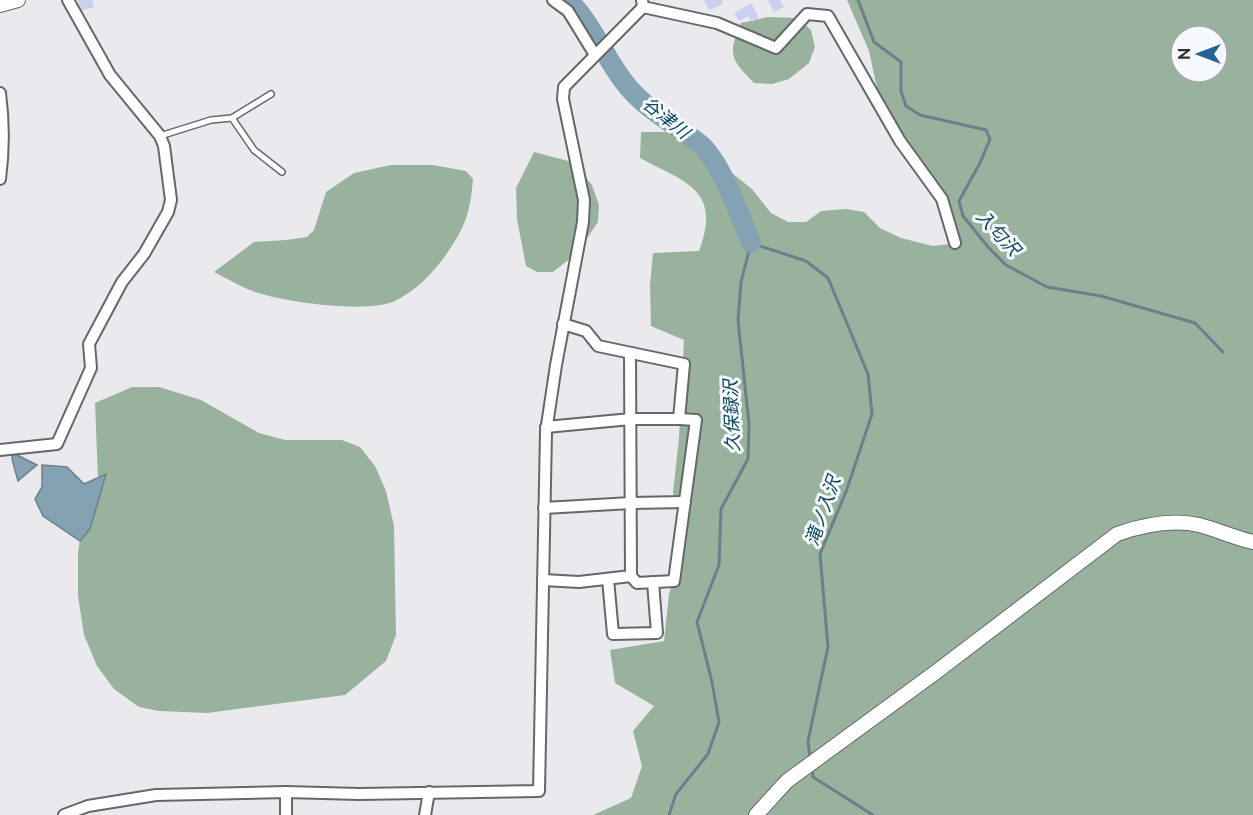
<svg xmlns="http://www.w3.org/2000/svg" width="1253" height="815" font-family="Raleway,'Noto Sans JP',sans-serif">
  <rect width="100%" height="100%" fill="#eaeaee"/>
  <!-- forest -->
  <g fill="#99b29d" fill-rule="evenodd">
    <path d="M847,0H1253V815H593L631,798L642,766L633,731L654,706L615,683L610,650L664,641L669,594L686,541L673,493L679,438L684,340L651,326L650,285L653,253L699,251C722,189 686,183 640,158L641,132H668L698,146L752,189L771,213L788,222H806L821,211L846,209L864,212L880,228L901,238L933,246L950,244L940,205L883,116L869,51ZM1181,36H1217V72H1181Z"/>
    <path d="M768,17L798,18L811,30L815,47L809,63L789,79L772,84L754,83C731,59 727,55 741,23Z"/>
    <polygon points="534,152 572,162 592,185 599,205 598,222 576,254 553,272 537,272 526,266 517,219 516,188"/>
    <path d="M391,165H433L466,171L473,179C470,216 464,229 443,259C430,276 415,291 395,301C367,314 285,302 255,292C241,287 228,279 214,272L254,242L286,240L307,237L314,230L326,192L354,173Z"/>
    <polygon points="132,387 159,387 201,400 259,433 285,440 342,440 360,447 375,466 386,491 394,526 396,635 386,661 345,695 207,713 159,711 139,707 114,689 97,666 84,635 78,596 78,553 82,524 98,479 95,403"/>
  </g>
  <!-- water -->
  <g fill="#84a2b1" stroke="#6b808b" stroke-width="1.5">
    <polygon points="13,453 37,465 18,481 12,459"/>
    <polygon points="42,465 67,467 84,484 106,474 90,529 80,541 43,516 35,499 42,487"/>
  </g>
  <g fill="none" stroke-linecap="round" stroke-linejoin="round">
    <!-- stream -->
    <g stroke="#6b808b" stroke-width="3">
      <polyline points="858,0 874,42 901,62 901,91 906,106 920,115 986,130 990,139 980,163 959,201 963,216 988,247 1006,265 1047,287 1101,296 1195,323 1223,352"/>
      <polyline points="812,767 813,777 873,815"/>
      <polyline points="669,815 676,794 708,754 719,722 712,682 697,622 719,565 721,509 748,459 749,424 738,320 741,282 751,243 806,261 828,278 868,374 872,414 847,489 820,554 828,647 808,741 810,757"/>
    </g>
    <!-- river -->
    <path stroke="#84a2b1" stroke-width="20" d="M568,0C594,25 605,60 628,87C649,112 677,125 701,145C722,164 740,216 751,243"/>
  </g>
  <!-- building -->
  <g fill="#cad0ed">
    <polygon points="78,0 92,0 94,7 81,11"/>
    <polygon points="704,0 722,0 723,4 709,10"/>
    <polygon points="768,0 780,0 784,7 774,12"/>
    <polygon points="751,3 759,18 752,22 748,16 739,21 734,13"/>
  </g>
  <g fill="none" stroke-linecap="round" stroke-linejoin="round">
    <defs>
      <g id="service">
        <polyline points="232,118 254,150 282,172"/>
        <polyline points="160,136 211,120 232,118 271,94"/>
      </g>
      <g id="minor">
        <polyline points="553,0 568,11 595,55"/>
        <polyline points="643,7 717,23 776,48 807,14 828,16 900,141 942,199 955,243"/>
        <path d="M0,93C4,123 4,149 0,179"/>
        <polyline points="546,427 631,419 679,419 684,364 598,346 586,331 563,324"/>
        <polyline points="0,450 57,444 91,368 89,344 122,282 144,254 168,212 171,200 164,146 160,136 110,75 68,0"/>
        <polyline points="544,508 631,503 685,502"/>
        <polyline points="631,576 637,583 674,581 696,420 679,419"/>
        <polyline points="608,579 613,634 657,633 653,582"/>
        <polyline points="543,580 579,582 631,576 630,353"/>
        <polyline points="286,792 286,815"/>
        <polyline points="64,815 88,806 156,795 286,792 359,794 539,791 546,432 556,365 583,222 584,200 563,99 564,87 643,7 642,0"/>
        <polyline points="425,815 429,792"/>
      </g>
      <g id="tertiary">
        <polyline points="0,5 18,0"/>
        <path d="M756,815L787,781L936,672L1117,534C1143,525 1172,519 1199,525C1218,530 1235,538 1253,542"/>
      </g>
    </defs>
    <!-- service casing -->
    <use href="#service" stroke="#66676a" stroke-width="8"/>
    <!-- minor casing -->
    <use href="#minor" stroke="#66676a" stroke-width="14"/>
    <!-- tertiary casing -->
    <use href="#tertiary" stroke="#66676a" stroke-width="16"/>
    <!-- service -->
    <use href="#service" stroke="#fff" stroke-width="5"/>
    <!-- minor -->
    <use href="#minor" stroke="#fff" stroke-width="10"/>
    <!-- tertiary -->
    <use href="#tertiary" stroke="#fff" stroke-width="14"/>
  </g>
  <g text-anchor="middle" stroke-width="6" stroke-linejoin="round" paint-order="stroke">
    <!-- water labels -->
    <g font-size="18" font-style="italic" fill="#0a4860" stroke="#f7f8fc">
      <text transform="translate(666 118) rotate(39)" y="6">谷津川</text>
      <text transform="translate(998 233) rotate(47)" y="6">入匂沢</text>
      <text transform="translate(732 416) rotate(-92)" y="6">久保録沢</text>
      <text transform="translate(823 511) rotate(-71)" y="6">滝ノ入沢</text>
    </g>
  </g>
  <!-- north arrow -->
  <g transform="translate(1199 54) rotate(270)"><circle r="28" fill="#f7f8fc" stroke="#a8a8ac" stroke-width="1.5"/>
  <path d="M0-4.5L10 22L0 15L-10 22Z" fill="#236299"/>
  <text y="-9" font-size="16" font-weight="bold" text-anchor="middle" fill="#313133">N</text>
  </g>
</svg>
